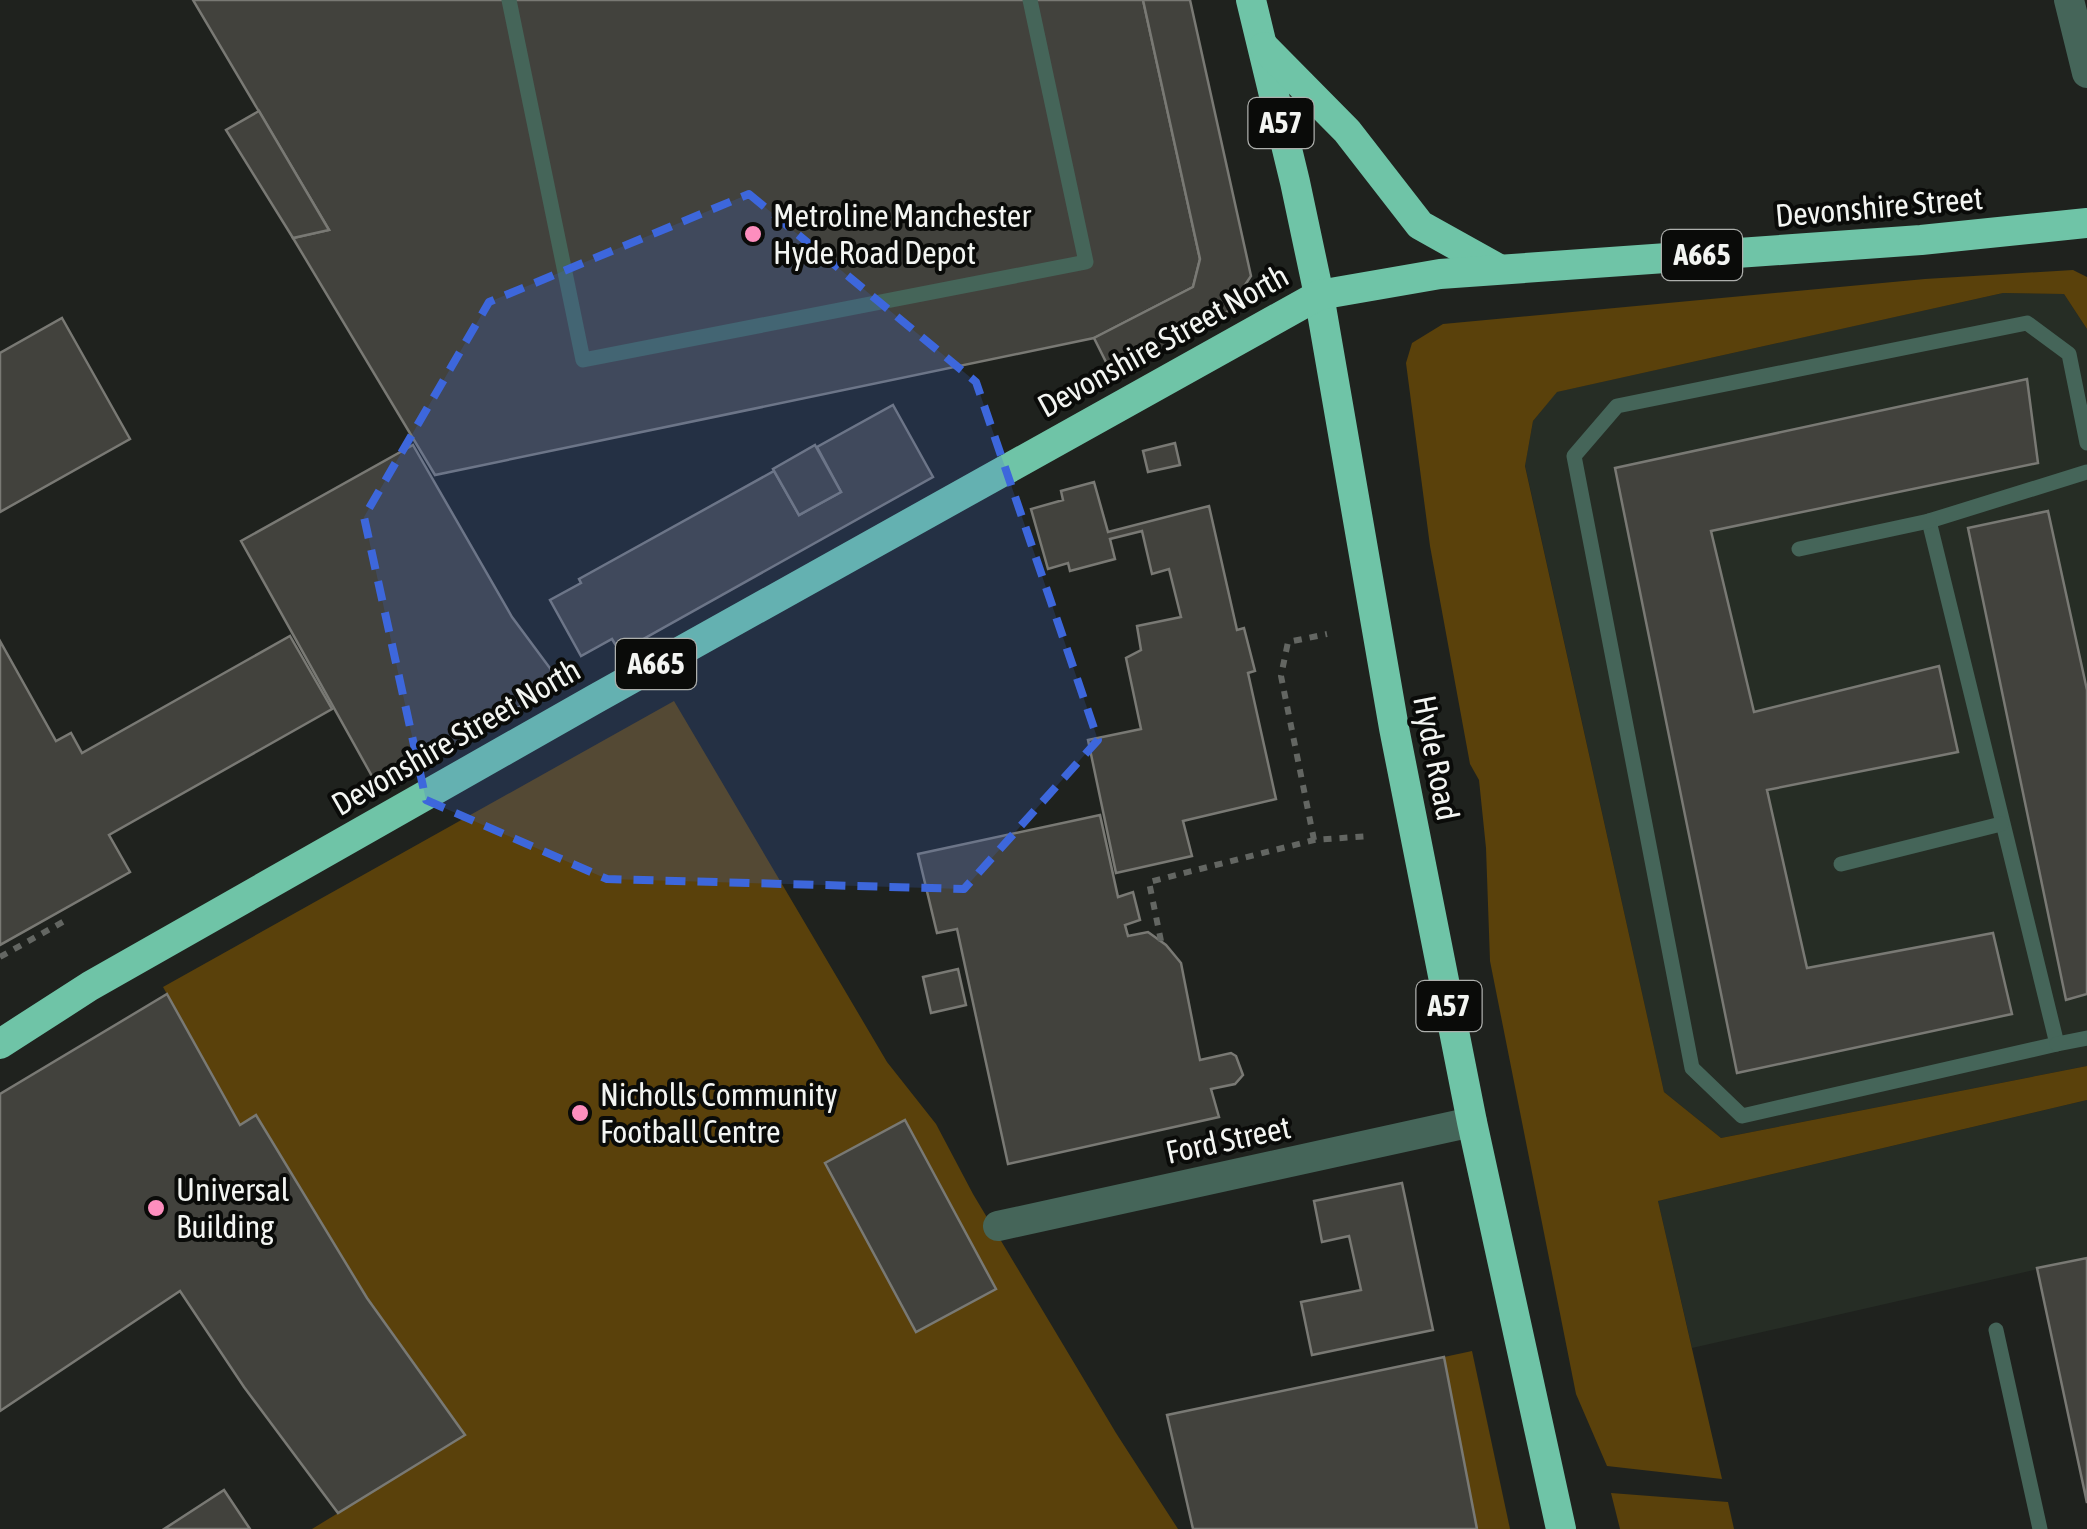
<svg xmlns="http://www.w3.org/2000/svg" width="2087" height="1529" font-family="'Asap Condensed',sans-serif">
  <rect width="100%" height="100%" fill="#1f221e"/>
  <!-- built -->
  <g fill="#262d25">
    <polygon points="2003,293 2064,294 2087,329 2087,1066 1721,1138 1664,1092 1525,465 1533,421 1556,392"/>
    <polygon points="2087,1100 2087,1258 1692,1348 1658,1201"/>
  </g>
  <!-- green -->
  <g fill="#5a410b">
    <polygon points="2073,270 2087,277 2087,329 2064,294 2003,293 1557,392 1533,421 1525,466 1664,1092 1721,1138 2087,1066 2087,1100 1658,1201 1722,1479 1607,1466 1576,1394 1490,961 1486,848 1479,780 1470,764 1430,546 1406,363 1412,343 1443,324 1925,279"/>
    <polygon points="674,701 887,1062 936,1124 973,1194 1116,1433 1178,1529 312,1529 464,1436 367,1298 257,1116 240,1125 163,987"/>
    <polygon points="1472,1351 1510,1529 1477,1529 1444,1357"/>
    <polygon points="1611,1493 1728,1502 1734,1529 1620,1529"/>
  </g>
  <!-- building -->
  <g fill="#42423d" stroke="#797974" stroke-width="2.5">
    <polygon points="193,0 1143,0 1200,259 1193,287 1094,338 435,475 293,238 329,230"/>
    <polygon points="1143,0 1190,0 1251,276 1223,318 1113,376 1094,338 1193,287 1200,259"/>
    <polygon points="259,111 329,230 293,238 226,130"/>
    <polygon points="62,318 130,439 0,512 0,353"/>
    <polygon points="2027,379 2038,463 1711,531 1754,712 1939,666 1958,752 1767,790 1807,968 1993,933 2012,1014 1737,1073 1615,468"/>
    <polygon points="893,405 933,477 620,652 612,639 581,656 550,600 581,583 579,579 774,471 799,515 841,492 817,447"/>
    <polygon points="1175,443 1180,465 1148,472 1143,451"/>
    <polygon points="413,445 512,617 561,683 378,787 241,541"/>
    <polygon points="815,445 841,492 799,515 773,469"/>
    <polygon points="1094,482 1108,532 1209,506 1237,630 1244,628 1255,671 1248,673 1276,799 1183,821 1192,856 1116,873 1088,740 1141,729 1126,658 1141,650 1137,626 1181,617 1169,569 1152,574 1142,531 1110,539 1115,559 1070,571 1068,563 1048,569 1031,509 1063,500 1061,491"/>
    <polygon points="2048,511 2087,690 2087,994 2066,1000 1968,528"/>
    <polygon points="290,636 332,709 109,835 130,872 0,945 0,641 56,741 71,733 82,753"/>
    <polygon points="1100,815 1118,897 1133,892 1140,920 1125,925 1128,936 1148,932 1166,945 1181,963 1200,1060 1231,1053 1236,1056 1243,1075 1235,1084 1211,1089 1219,1117 1008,1164 957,929 937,933 918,854"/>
    <polygon points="958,969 966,1005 931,1013 923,977"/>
    <polygon points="167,994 240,1125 256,1115 367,1298 465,1435 338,1513 244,1387 180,1291 0,1411 0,1094"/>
    <polygon points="905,1120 996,1289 916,1332 825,1163"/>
    <polygon points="1402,1183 1433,1330 1312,1355 1301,1302 1361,1290 1349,1236 1322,1242 1314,1201"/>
    <polygon points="2087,1258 2087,1503 2037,1268"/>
    <polygon points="1444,1357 1477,1529 1193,1529 1167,1415"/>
    <polygon points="224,1490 250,1529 164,1529"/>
  </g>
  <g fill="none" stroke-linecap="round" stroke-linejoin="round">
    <!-- path -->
    <g stroke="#636662" stroke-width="6" stroke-dasharray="8 8" stroke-linecap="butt">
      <polyline points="1314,840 1281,676 1288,642 1327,634"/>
      <polyline points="1161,941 1149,882 1314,840 1370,836"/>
      <polyline points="0,957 68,919"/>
    </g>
    <!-- lane -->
    <g stroke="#456559" stroke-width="15">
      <polyline points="509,0 583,360 1086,262 1030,0"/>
      <polyline points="2087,443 2069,354 2027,323 1617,406 1574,456 1692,1068 1742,1116 2057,1044 1929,521 2087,472"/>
      <polyline points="1799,549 1929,521"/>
      <polyline points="1841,864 2001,824"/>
      <polyline points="2057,1044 2087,1038"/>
      <polyline points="1996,1330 2040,1529"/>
    </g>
    <!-- street -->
    <g stroke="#456559" stroke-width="30">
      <polyline points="2069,0 2087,73"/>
      <polyline points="998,1226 1472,1122"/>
    </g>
    <!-- highway -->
    <g stroke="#6fc4a7" stroke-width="30">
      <polyline points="1251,0 1295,182 1319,295 1394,728 1472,1122 1561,1529"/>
      <polyline points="1264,47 1347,131 1420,225 1499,269"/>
      <polyline points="0,1044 90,986 595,699 1319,295 1440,274 1921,240 2087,223"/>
    </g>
  </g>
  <!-- marked area -->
  <path fill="#3d67dc" fill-opacity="0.2" stroke="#3d67dc" stroke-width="8" stroke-dasharray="20 12" stroke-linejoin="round" d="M749,194L976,382L1098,740L964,889L607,879L426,800L364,517L489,302Z"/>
  <!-- markers -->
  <g fill="#fd8ebe" stroke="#0a0b09" stroke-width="4">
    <circle cx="753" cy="234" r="10"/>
    <circle cx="580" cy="1113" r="10"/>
    <circle cx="156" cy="1208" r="10"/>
  </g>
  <g text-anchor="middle" stroke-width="8" stroke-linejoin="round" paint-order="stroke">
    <!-- shield labels -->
    <g fill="#0a0b09" stroke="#adafac" stroke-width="2.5">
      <rect x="1248.5" y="98" width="65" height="50" rx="8"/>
      <rect x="1662" y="230" width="80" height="50" rx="8"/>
      <rect x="616" y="639" width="80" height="50" rx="8"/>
      <rect x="1416.5" y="981" width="65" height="50" rx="8"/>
    </g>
    <g font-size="30" font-weight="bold" fill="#f3f5f2">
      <text x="1281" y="133">A57</text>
      <text x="1702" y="265">A665</text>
      <text x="656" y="674">A665</text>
      <text x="1449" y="1016">A57</text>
    </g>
    <!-- street labels -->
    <g font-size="32" fill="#f3f5f2" stroke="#0a0b09">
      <text transform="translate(1879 207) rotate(-5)" y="11">Devonshire Street</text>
      <text transform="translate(1163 341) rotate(-29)" y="11">Devonshire Street North</text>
      <text transform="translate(456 737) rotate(-30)" y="11">Devonshire Street North</text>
      <text transform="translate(1436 758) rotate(79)" y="11">Hyde Road</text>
      <text transform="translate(1228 1140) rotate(-12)" y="11">Ford Street</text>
    </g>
    <!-- poi labels -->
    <g font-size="32" fill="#f3f5f2" stroke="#0a0b09" text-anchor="start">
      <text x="773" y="227">Metroline Manchester<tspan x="773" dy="37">Hyde Road Depot</tspan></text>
      <text x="600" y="1106">Nicholls Community<tspan x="600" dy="37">Football Centre</tspan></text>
      <text x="176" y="1201">Universal<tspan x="176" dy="37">Building</tspan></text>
    </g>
  </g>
</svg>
